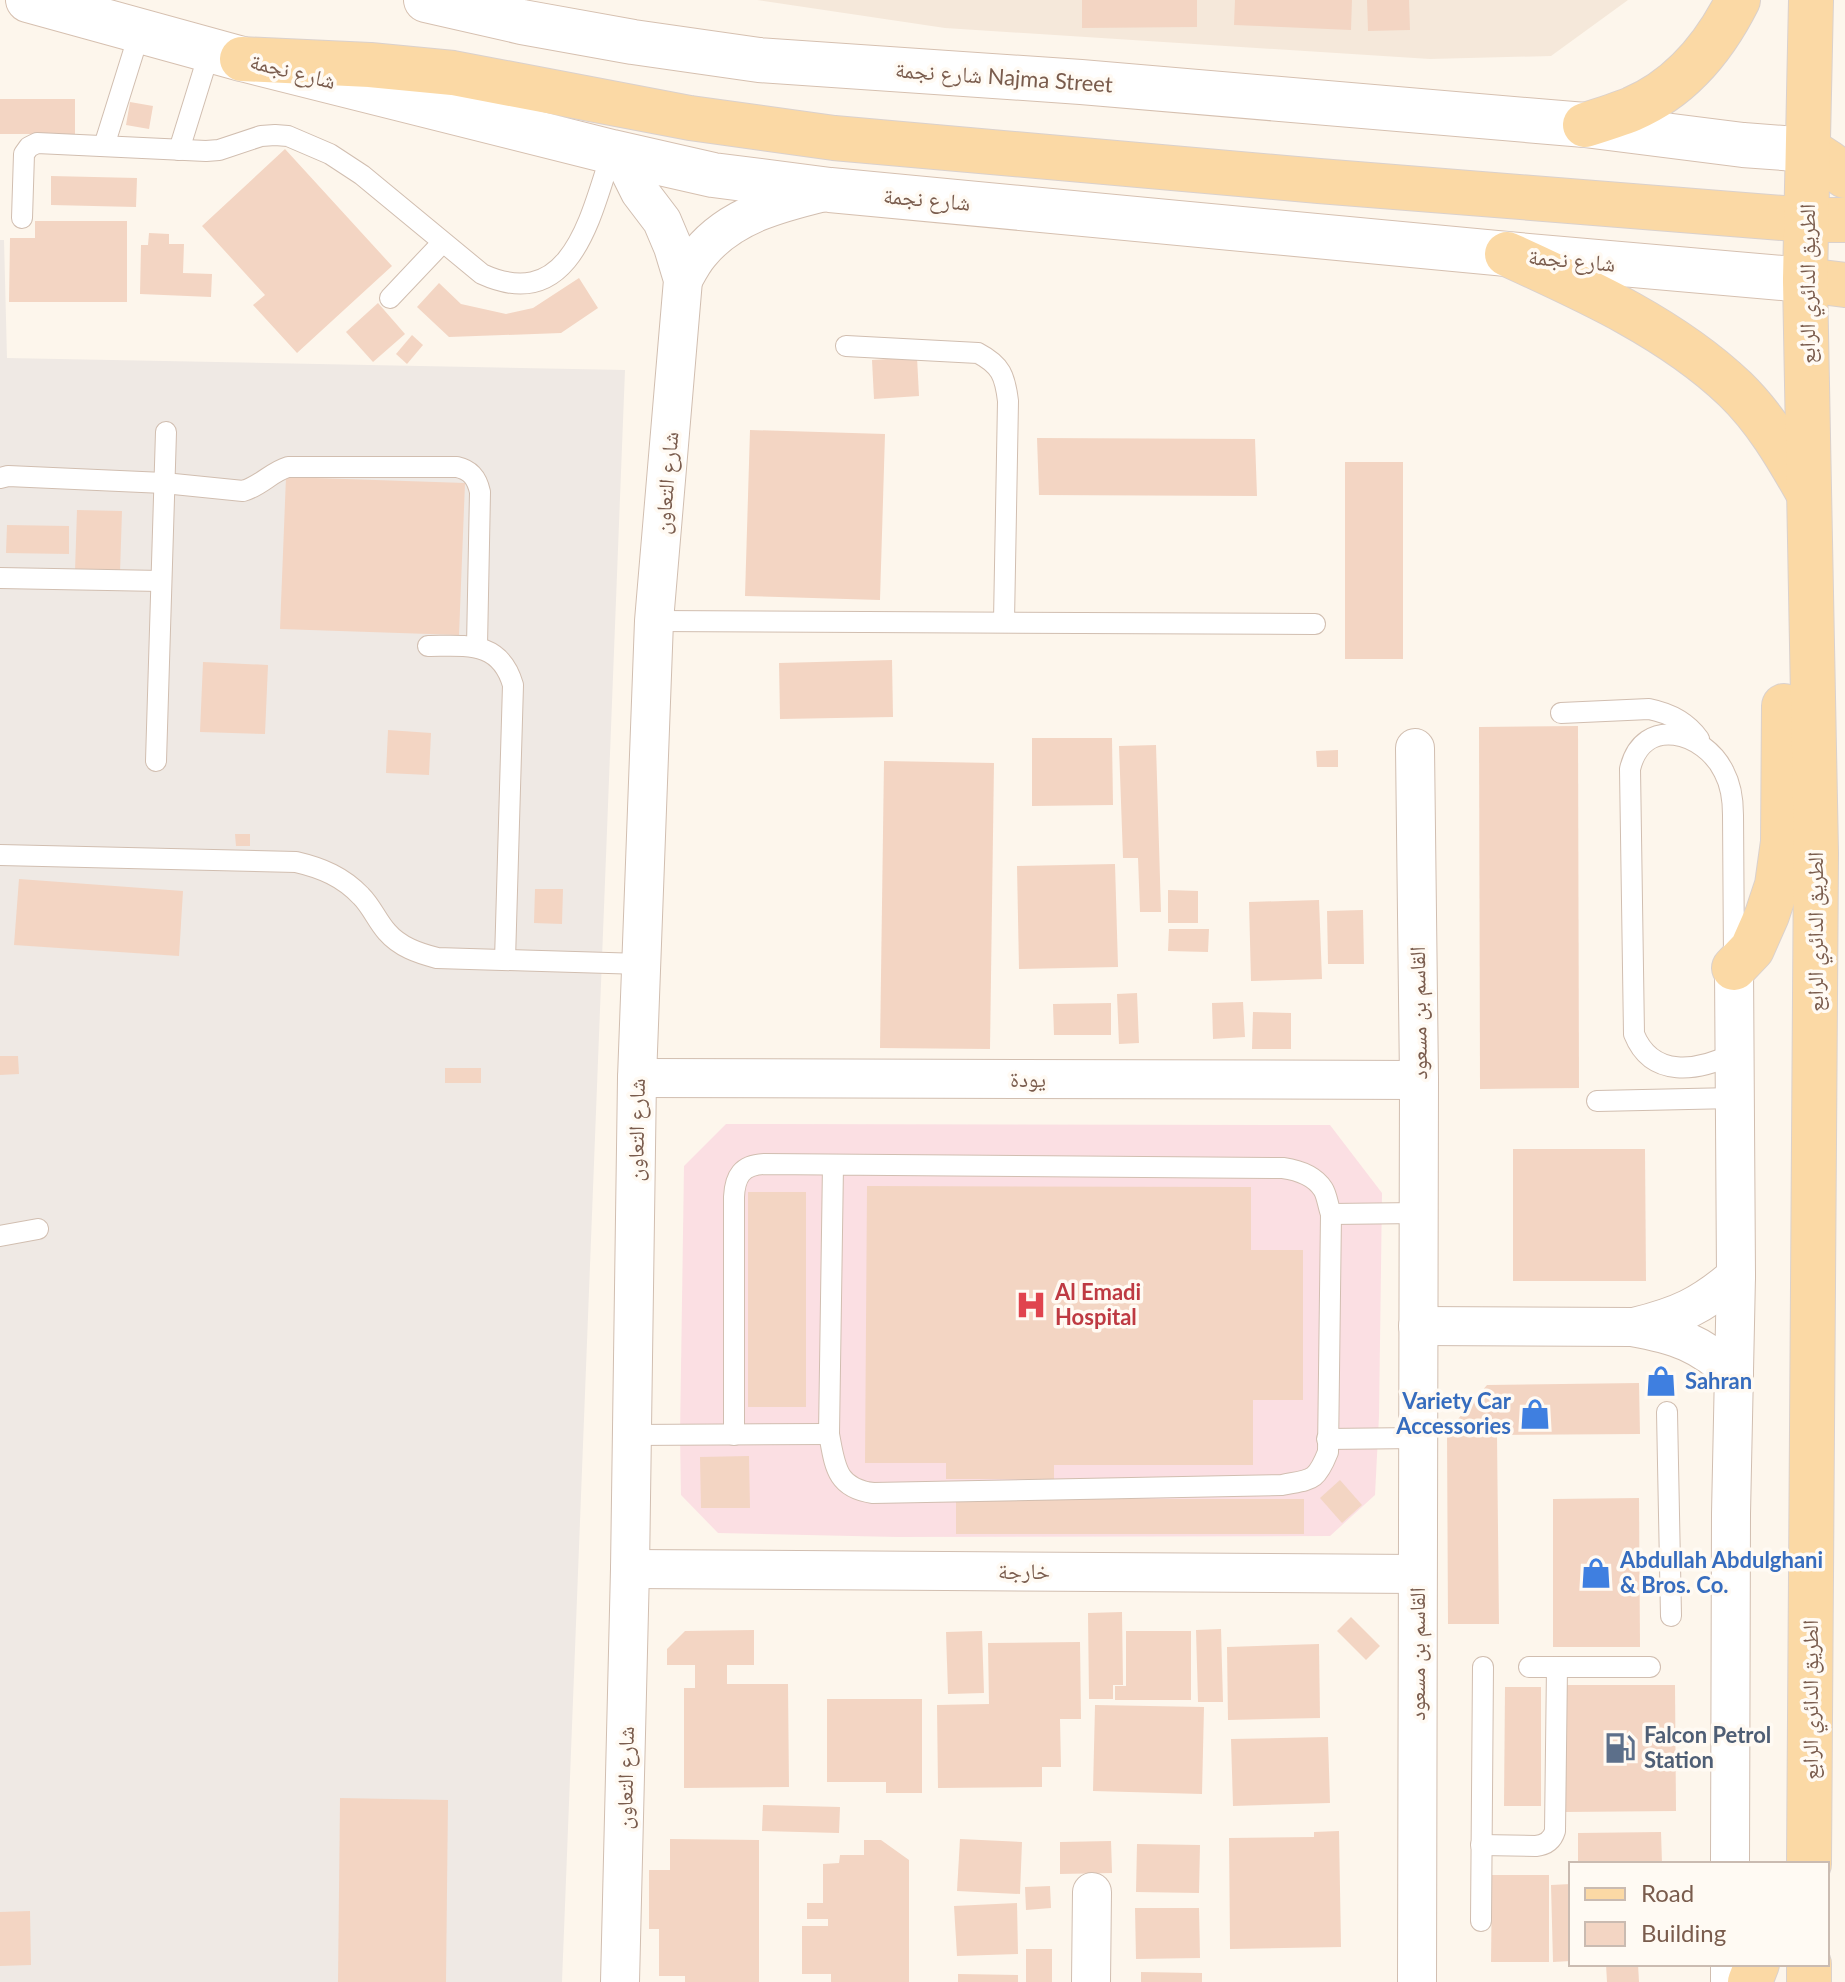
<svg xmlns="http://www.w3.org/2000/svg" width="1845" height="1982" font-family="Lato,'Noto Naskh Arabic',sans-serif">
  <rect width="100%" height="100%" fill="#fdf6ec"/>
  <!-- residential -->
  <polygon fill="#f5e8da" points="757,0 1628,0 1551,56 1430,59 945,28"/>
  <!-- industrial -->
  <polygon fill="#efe9e4" points="0,240 4,240 7,358 625,370 562,1982 0,1982"/>
  <!-- medical -->
  <polygon fill="#fbdfe3" points="726,1124 1330,1125 1382,1193 1379,1416 1375,1495 1330,1536 897,1537 718,1533 681,1495 680,1436 684,1166"/>
  <!-- building -->
  <g fill="#f3d5c3">
    <polygon points="1082,0 1197,0 1197,27 1082,28"/>
    <polygon points="1235,0 1352,0 1351,30 1234,25"/>
    <polygon points="1367,0 1409,0 1410,30 1368,31"/>
    <rect x="0" y="99" width="75" height="35"/>
    <polygon points="130,102 153,106 149,129 126,125"/>
    <polygon points="285,149 392,266 297,353 253,305 265,295 202,226"/>
    <polygon points="51,176 137,178 136,207 51,205"/>
    <polygon points="35,221 127,221 127,302 9,302 10,238 35,238"/>
    <polygon points="149,233 169,234 169,244 184,244 183,273 212,274 211,297 140,294 141,245 148,245"/>
    <polygon points="579,278 598,308 561,333 449,337 417,307 439,283 461,304 506,314 533,308"/>
    <polygon points="378,303 405,334 373,362 346,332"/>
    <polygon points="412,335 423,345 407,364 396,354"/>
    <polygon points="917,357 919,396 874,399 872,360"/>
    <polygon points="750,430 885,434 880,600 745,596"/>
    <polygon points="1037,438 1255,439 1257,496 1039,495"/>
    <rect x="1345" y="462" width="58" height="197"/>
    <polygon points="286,477 465,483 459,635 280,629"/>
    <polygon points="77,510 122,511 120,573 75,571"/>
    <polygon points="7,525 69,526 69,554 6,553"/>
    <polygon points="892,660 893,717 780,719 779,663"/>
    <polygon points="203,662 268,665 265,734 200,732"/>
    <polygon points="1578,726 1579,1088 1480,1089 1479,727"/>
    <polygon points="388,730 431,733 429,775 386,773"/>
    <polygon points="1032,738 1112,738 1113,805 1032,806"/>
    <polygon points="1156,745 1161,912 1140,912 1138,858 1123,858 1119,746"/>
    <polygon points="1338,750 1338,767 1317,767 1316,751"/>
    <polygon points="884,761 994,763 990,1049 880,1048"/>
    <polygon points="235,834 250,834 250,846 236,846"/>
    <polygon points="1115,864 1118,967 1019,969 1017,866"/>
    <polygon points="19,879 183,891 179,956 14,945"/>
    <polygon points="535,889 563,889 562,924 534,923"/>
    <polygon points="1168,890 1198,891 1198,923 1168,923"/>
    <polygon points="1319,900 1322,979 1251,981 1249,902"/>
    <polygon points="1363,910 1364,964 1328,964 1327,911"/>
    <polygon points="1169,929 1209,929 1208,952 1168,951"/>
    <polygon points="1137,993 1139,1043 1119,1044 1117,994"/>
    <polygon points="1243,1002 1245,1037 1213,1039 1212,1003"/>
    <polygon points="1111,1003 1111,1035 1054,1035 1053,1004"/>
    <polygon points="1253,1012 1291,1013 1291,1049 1252,1049"/>
    <polygon points="0,1056 18,1056 19,1074 0,1075"/>
    <rect x="445" y="1068" width="36" height="15"/>
    <polygon points="1513,1149 1645,1149 1646,1281 1513,1281"/>
    <polygon points="867,1186 1251,1187 1251,1250 1303,1250 1303,1400 1253,1400 1253,1465 1054,1465 1054,1479 946,1479 946,1463 865,1463"/>
    <rect x="748" y="1192" width="58" height="215"/>
    <polygon points="1639,1383 1640,1434 1497,1435 1499,1624 1448,1624 1447,1432 1487,1385"/>
    <polygon points="749,1456 750,1508 701,1508 700,1457"/>
    <polygon points="1340,1480 1362,1505 1342,1523 1320,1498"/>
    <polygon points="1639,1498 1640,1647 1553,1647 1553,1499"/>
    <rect x="956" y="1499" width="348" height="35"/>
    <polygon points="1122,1612 1123,1685 1113,1685 1113,1699 1089,1699 1088,1613"/>
    <polygon points="1351,1617 1380,1646 1366,1660 1337,1631"/>
    <polygon points="1221,1629 1223,1702 1198,1702 1196,1630"/>
    <polygon points="754,1630 754,1665 727,1665 727,1684 788,1684 789,1787 684,1788 684,1688 695,1688 695,1665 667,1665 667,1649 685,1631"/>
    <polygon points="982,1631 984,1693 948,1694 946,1632"/>
    <polygon points="1126,1631 1191,1631 1191,1700 1115,1700 1115,1686 1126,1686"/>
    <polygon points="1080,1642 1081,1719 1060,1719 1061,1767 1042,1767 1042,1787 938,1788 937,1705 989,1704 988,1643"/>
    <polygon points="1319,1644 1320,1718 1228,1720 1227,1647"/>
    <polygon points="1564,1685 1675,1685 1676,1811 1564,1812"/>
    <polygon points="1505,1687 1541,1687 1541,1806 1504,1806"/>
    <polygon points="827,1699 922,1699 922,1793 886,1793 886,1782 827,1782"/>
    <polygon points="1095,1705 1204,1707 1202,1794 1093,1791"/>
    <polygon points="1328,1737 1330,1803 1233,1806 1231,1739"/>
    <polygon points="340,1798 448,1800 446,1982 338,1982"/>
    <polygon points="763,1805 840,1807 839,1833 762,1831"/>
    <polygon points="1339,1831 1341,1947 1230,1949 1229,1838 1314,1837 1314,1832"/>
    <polygon points="1661,1832 1662,1864 1578,1864 1578,1833"/>
    <polygon points="670,1839 759,1840 759,1982 685,1982 685,1976 659,1976 659,1929 649,1929 649,1870 670,1870"/>
    <polygon points="960,1839 1022,1842 1020,1894 957,1891"/>
    <polygon points="864,1840 881,1840 909,1860 909,1982 831,1982 831,1974 802,1974 802,1926 828,1926 828,1919 807,1919 807,1903 823,1903 823,1864 839,1863 840,1855 864,1855"/>
    <polygon points="1111,1841 1112,1873 1060,1874 1060,1842"/>
    <polygon points="1137,1844 1200,1845 1199,1893 1136,1892"/>
    <polygon points="1492,1875 1549,1875 1549,1962 1491,1962"/>
    <polygon points="1571,1884 1571,1961 1553,1962 1551,1885"/>
    <polygon points="1050,1886 1051,1908 1026,1910 1025,1887"/>
    <polygon points="1017,1903 1018,1954 957,1956 954,1906"/>
    <polygon points="1135,1908 1199,1908 1200,1958 1136,1959"/>
    <polygon points="30,1911 31,1965 0,1966 0,1912"/>
    <rect x="1026" y="1949" width="26" height="33"/>
    <polygon points="1606,1964 1638,1964 1639,1982 1607,1982"/>
    <polygon points="1141,1972 1202,1973 1202,1982 1141,1982"/>
    <polygon points="958,1974 1018,1975 1018,1982 958,1982"/>
  </g>
  <g fill="none" stroke-linecap="round" stroke-linejoin="round">
    <defs>
      <g id="service">
        <polyline points="104,146 140,31"/>
        <polyline points="179,150 210,50"/>
        <path d="M22,218L24,154L29,147L37,143L206,151L219,150L261,136L275,135L288,136L330,154L362,175L482,274C572,315 591,214 612,152"/>
        <polyline points="390,298 442,243"/>
        <path d="M846,346L978,353C1001,365 1005,376 1008,401L1004,621"/>
        <path d="M0,478L8,476L164,483L243,491C261,486 271,472 288,467H457C471,470 477,478 480,492L477,646"/>
        <polyline points="0,578 161,581"/>
        <polyline points="654,621 1315,624"/>
        <path d="M428,646C466,646 500,640 513,685L505,960"/>
        <path d="M1561,713L1649,709C1669,713 1687,722 1699,739"/>
        <polyline points="156,761 166,432"/>
        <path d="M0,855L296,862C322,868 343,877 361,896C372,907 377,921 387,932C400,947 418,953 437,958L642,964"/>
        <path d="M1733,1054C1698,1071 1652,1079 1634,1034L1630,769C1643,714 1705,732 1724,772C1731,785 1733,800 1733,815L1734,961"/>
        <polyline points="1597,1101 1734,1098"/>
        <polyline points="1331,1214 1419,1213"/>
        <polyline points="0,1236 38,1229"/>
        <polyline points="1667,1412 1671,1616"/>
        <polyline points="631,1435 829,1434"/>
        <path d="M734,1435V1197C735,1176 742,1165 764,1164L1283,1168C1297,1170 1314,1175 1323,1189C1327,1195 1328,1206 1331,1214L1328,1452C1316,1482 1312,1479 1282,1485L873,1493C836,1488 835,1466 829,1434L833,1165"/>
        <polyline points="1327,1439 1417,1438"/>
        <polyline points="1529,1667 1650,1667"/>
        <path d="M1481,1845L1536,1846C1545,1845 1552,1841 1555,1831L1557,1667"/>
        <polyline points="1481,1921 1483,1667"/>
      </g>
      <g id="minor">
        <path d="M683,280C688,271 693,261 700,253C731,215 779,203 824,192"/>
        <polyline points="1415,748 1419,1080 1417,1982"/>
        <polyline points="637,1078 1419,1080"/>
        <path d="M1418,1326L1632,1327C1677,1335 1700,1343 1734,1374"/>
        <path d="M1634,1327C1679,1316 1701,1306 1736,1276"/>
        <polyline points="630,1569 1417,1574"/>
        <polyline points="1730,1864 1731,1514 1736,1276 1734,968"/>
        <polyline points="1730,1964 1730,1982"/>
        <polyline points="620,1982 630,1569 637,1078 654,621 683,280 673,247 662,221 640,192 629,170 624,154"/>
        <polyline points="1091,1982 1092,1892"/>
      </g>
      <g id="secondary">
        <polyline points="28,0 242,59 612,152 713,175 830,190 1507,254 1805,280"/>
        <polyline points="426,0 522,22 633,42 759,60 1081,82 1585,125 1743,145 1809,150"/>
      </g>
      <g id="primary">
        <polyline points="242,59 370,65 453,73 690,118 834,138 1319,181 1807,220 1845,220"/>
        <path d="M1585,125C1601,120 1617,115 1632,109C1681,88 1715,46 1738,0"/>
        <polyline points="1809,150 1829,163 1845,176"/>
        <path d="M1507,254C1586,290 1671,328 1735,389C1765,418 1786,454 1806,489"/>
        <polyline points="1805,280 1845,285"/>
        <polyline points="1734,968 1752,949 1767,915 1777,885 1783,842 1784,706"/>
        <polyline points="1809,1864 1816,853 1805,280 1811,0"/>
        <polyline points="1809,1964 1809,1982"/>
        <polyline points="1750,1982 1757,1964"/>
      </g>
    </defs>
    <!-- service casing -->
    <use href="#service" stroke="#d1beb0" stroke-width="22"/>
    <!-- minor casing -->
    <use href="#minor" stroke="#d1beb0" stroke-width="40"/>
    <!-- secondary casing -->
    <use href="#secondary" stroke="#d6c0b0" stroke-width="46"/>
    <!-- primary casing -->
    <use href="#primary" stroke="#dad1cd" stroke-width="46"/>
    <!-- service -->
    <use href="#service" stroke="#fff" stroke-width="20"/>
    <!-- minor -->
    <use href="#minor" stroke="#fff" stroke-width="38"/>
    <!-- secondary -->
    <use href="#secondary" stroke="#fff" stroke-width="44"/>
    <!-- primary -->
    <use href="#primary" stroke="#fbd9a5" stroke-width="44"/>
  </g>
  <!-- icons -->
  <defs>
    <symbol id="hospital-bare" viewBox="-9 -9 18 18"><path d="M-5-5h3v3.5h4V-5h3V5h-3V1.5h-4V5h-3Z" fill="#e0444e" stroke="#fffaf3" stroke-width="2.5" paint-order="stroke"/></symbol>
    <symbol id="shop-bare" viewBox="-9 -9 18 18"><path d="M-5-2.5h2.3a2.7 3.5 0 0 1 5.4 0H5L5.5 6h-11ZM-1.5-2.5h3a1.5 2.3 0 0 0-3 0Z" fill="#3f7fe0" stroke="#fffaf3" stroke-width="2.5" paint-order="stroke"/></symbol>
    <symbol id="fuel-bare" viewBox="-9 -9 18 18"><path d="M-5.5-6h7V0h2V4h1.3V-2.5L3-4.5l.8-.8L6-3V5H2.5V1h-1V6h-7ZM-4.2-4.7v3.2H.2V-4.7Z" fill="#5c6f8a" stroke="#fffaf3" stroke-width="2.5" paint-order="stroke"/></symbol>
  </defs>
  <g fill-rule="evenodd">
    <use href="#hospital-bare" x="1009" y="1283" width="44" height="44"/>
    <use href="#shop-bare" x="1639" y="1359" width="44" height="44"/>
    <use href="#shop-bare" x="1513" y="1392" width="44" height="44"/>
    <use href="#shop-bare" x="1574" y="1551" width="44" height="44"/>
    <use href="#fuel-bare" x="1598" y="1726" width="44" height="44"/>
  </g>
  <g text-anchor="middle" stroke-width="7" stroke-linejoin="round" paint-order="stroke">
    <!-- street labels -->
    <g font-size="22" fill="#7a5c4d" stroke="#fffaf3">
      <text transform="translate(293 71) rotate(14)" y="8">شارع نجمة</text>
      <text transform="translate(1004 77) rotate(4)" y="8">شارع نجمة Najma Street</text>
      <text transform="translate(927 199) rotate(5)" y="8">شارع نجمة</text>
      <text transform="translate(1572 260) rotate(5)" y="8">شارع نجمة</text>
      <text transform="translate(1807 284) rotate(-90)" y="8">الطريق الدائري الرابع</text>
      <text transform="translate(666 483) rotate(-85)" y="8">شارع التعاون</text>
      <text transform="translate(1815 932) rotate(-90)" y="8">الطريق الدائري الرابع</text>
      <text transform="translate(1418 1013) rotate(-91)" y="8">القاسم بن مسعود</text>
      <text x="1028" y="1087">يودة</text>
      <text transform="translate(636 1130) rotate(-89)" y="8">شارع التعاون</text>
      <text x="1024" y="1579">خارجة</text>
      <text transform="translate(1417 1654) rotate(-90)" y="8">القاسم بن مسعود</text>
      <text transform="translate(1810 1700) rotate(-90)" y="8">الطريق الدائري الرابع</text>
      <text transform="translate(625 1778) rotate(-89)" y="8">شارع التعاون</text>
    </g>
    <!-- health labels -->
    <g font-size="22" font-weight="bold" fill="#be3a42" stroke="#fffaf3" text-anchor="start">
      <text x="1055" y="1300">Al Emadi<tspan x="1055" dy="25">Hospital</tspan></text>
    </g>
    <!-- shop labels -->
    <g font-size="22" font-weight="bold" fill="#366cbe" stroke="#fffaf3" text-anchor="start">
      <text x="1685" y="1389">Sahran</text>
      <text x="1511" y="1409" text-anchor="end">Variety Car<tspan x="1511" dy="25">Accessories</tspan></text>
      <text x="1620" y="1568">Abdullah Abdulghani<tspan x="1620" dy="25">&amp; Bros. Co.</tspan></text>
    </g>
    <!-- service labels -->
    <g font-size="22" font-weight="bold" fill="#4e5e75" stroke="#fffaf3" text-anchor="start">
      <text x="1644" y="1743">Falcon Petrol<tspan x="1644" dy="25">Station</tspan></text>
    </g>
  </g>
  <!-- legend -->
  <rect x="1569" y="1862" width="260" height="104" fill="#fffaf3" stroke="#cabbb1" stroke-width="2"/>
  <rect x="1585" y="1888" width="40" height="12" fill="#fbd9a5" stroke="#cabbb1" stroke-width="2"/>
  <text x="1641" y="1902" font-size="24" fill="#7a5c4d">Road</text>
  <rect x="1585" y="1922" width="40" height="24" fill="#f3d5c3" stroke="#cabbb1" stroke-width="2"/>
  <text x="1641" y="1942" font-size="24" fill="#7a5c4d">Building</text>
</svg>
